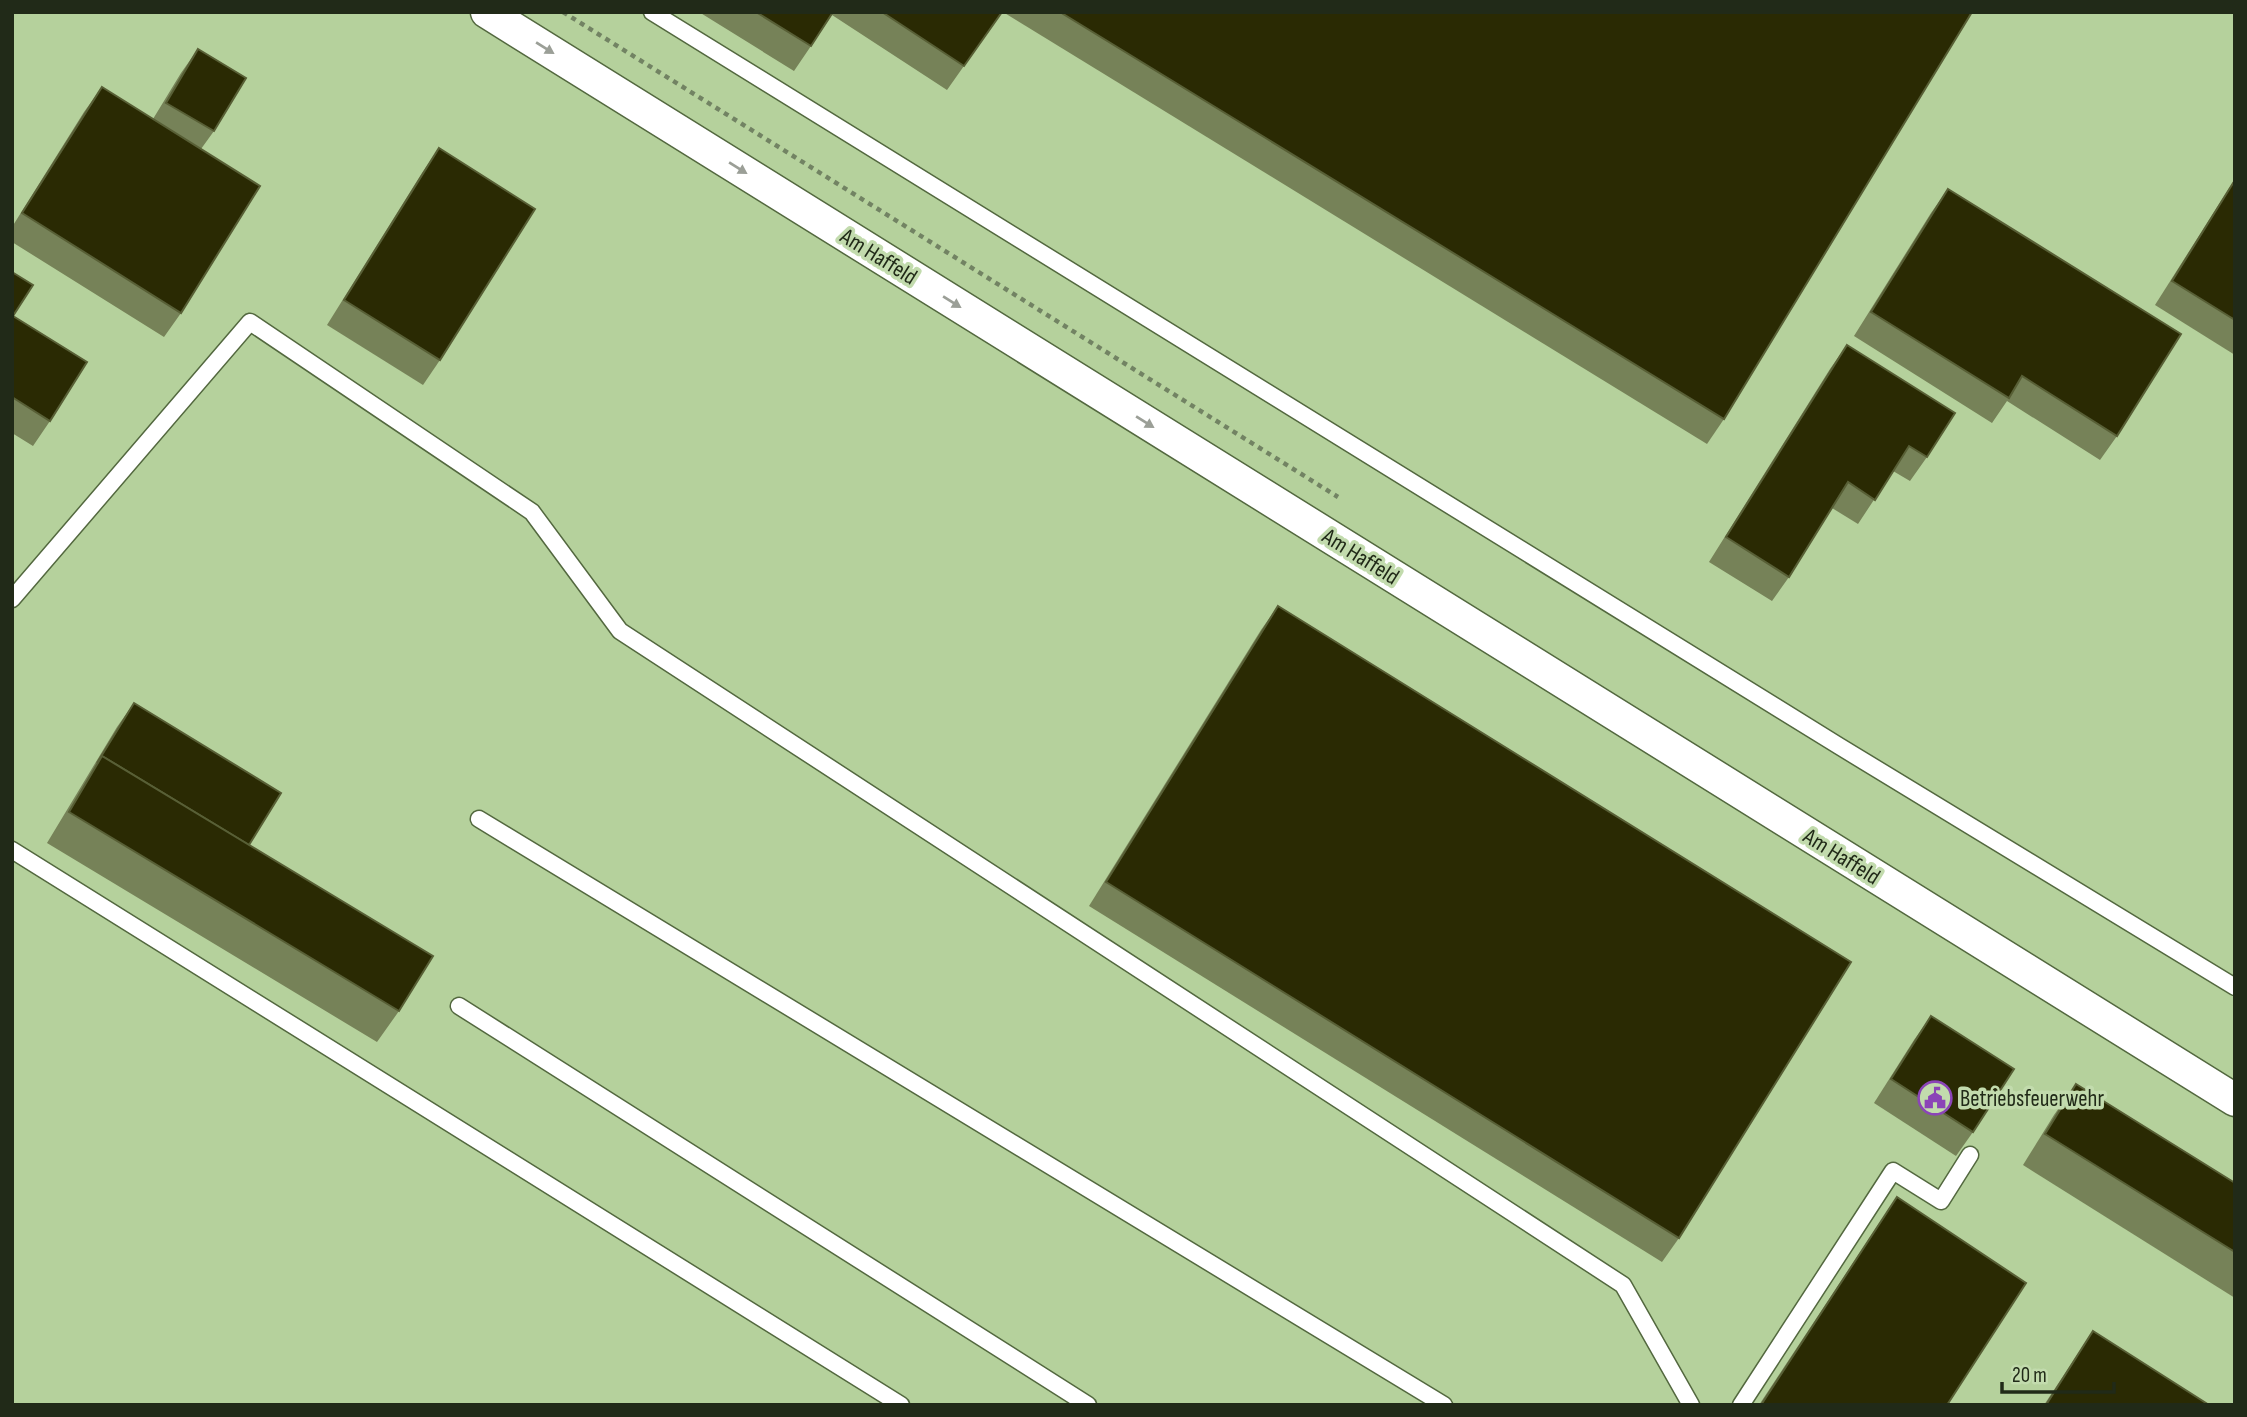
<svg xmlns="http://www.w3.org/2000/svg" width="2247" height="1417" font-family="'Sofia Sans Condensed',sans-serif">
  <rect width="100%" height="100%" fill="#c2dbad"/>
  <!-- built -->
  <rect fill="#b5d19c" x="12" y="12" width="2223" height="1393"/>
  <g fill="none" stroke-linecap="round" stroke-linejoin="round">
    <defs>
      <g id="lane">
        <polyline points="652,12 1839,746 2235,987"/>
        <polyline points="12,599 250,322 532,512 620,631 1623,1285 1691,1405"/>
        <polyline points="479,819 1444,1405"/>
        <polyline points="12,850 901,1405"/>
        <polyline points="459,1006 1088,1405"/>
        <polyline points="1741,1405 1893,1171 1941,1201 1970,1155"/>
      </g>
      <polyline id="street" points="487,12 2235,1100"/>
    </defs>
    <!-- lane casing -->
    <use href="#lane" stroke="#53683f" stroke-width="19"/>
    <!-- street casing -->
    <use href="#street" stroke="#53683f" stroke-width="35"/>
    <!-- path -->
    <polyline stroke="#728363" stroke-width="4.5" stroke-dasharray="5 5" stroke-linecap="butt" points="563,12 1338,497"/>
    <!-- lane -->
    <use href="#lane" stroke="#fff" stroke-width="16"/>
    <!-- street -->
    <use href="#street" stroke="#fff" stroke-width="32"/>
  </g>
  <!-- wall -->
  <g fill="#768258">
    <polygon points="699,12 1002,12 947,90 832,15 794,71"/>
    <polygon points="1003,12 1972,12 1724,419 1707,444"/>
    <polygon points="198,49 214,131 201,149 181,313 164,337 12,242 12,227 84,112 102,87 153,119 181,73"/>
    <polygon points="439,148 440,360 423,385 327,325 422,173"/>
    <polygon points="2235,179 2235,355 2155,305"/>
    <polygon points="1948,189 2117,436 2100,460 2007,401 1992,423 1854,336 1931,213"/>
    <polygon points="12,272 13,316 50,421 33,446 12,433"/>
    <polygon points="1847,345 1927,457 1910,481 1893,471 1858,524 1832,508 1789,577 1772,601 1709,562 1830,369"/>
    <polygon points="1278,606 1679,1238 1662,1262 1089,906 1261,630"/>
    <polygon points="134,703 249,845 399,1011 377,1042 47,843 117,727"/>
    <polygon points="1931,1016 1973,1132 1956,1156 1874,1103 1914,1040"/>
    <polygon points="2076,1084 2235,1183 2235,1298 2023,1165 2054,1115"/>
    <polygon points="1897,1197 1947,1405 1759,1405 1880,1222"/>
    <polygon points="2093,1331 2209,1405 2044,1405"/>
  </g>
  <!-- building -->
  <g fill="#2a2a03" stroke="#585f36" stroke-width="2">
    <polygon points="756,12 833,12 811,46"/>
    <polygon points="882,12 1002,12 964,66"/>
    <polygon points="1060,12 1972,12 1724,419"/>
    <polygon points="198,49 246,78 214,131 166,103"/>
    <polygon points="102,87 260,186 181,313 22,213"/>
    <polygon points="439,148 535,209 440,360 344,300"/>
    <polygon points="2235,180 2235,320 2172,281"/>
    <polygon points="1948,189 2181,334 2117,436 2022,376 2009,398 1871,312"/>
    <polygon points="12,272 33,285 13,316 87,362 50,421 12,397"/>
    <polygon points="1847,345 1955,413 1927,457 1909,446 1875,500 1848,482 1789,577 1726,537"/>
    <polygon points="1278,606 1851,962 1679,1238 1106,882"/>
    <polygon points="134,703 281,793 249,845 102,756 97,763"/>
    <polygon points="102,756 433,956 399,1011 69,812"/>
    <polygon points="1931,1016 2014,1069 1973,1132 1891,1079"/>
    <polygon points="2076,1084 2235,1183 2235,1252 2045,1134"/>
    <polygon points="1897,1197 2026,1283 1947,1405 1761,1405"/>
    <polygon points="2093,1331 2209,1405 2046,1405"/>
  </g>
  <!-- one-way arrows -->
  <defs><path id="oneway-solid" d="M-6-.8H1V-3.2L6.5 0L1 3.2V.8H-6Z" transform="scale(1.75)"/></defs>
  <g fill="#9b9f97">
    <use href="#oneway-solid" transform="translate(545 48) rotate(32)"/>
    <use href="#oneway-solid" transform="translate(738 168) rotate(32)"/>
    <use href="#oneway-solid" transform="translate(952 302) rotate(32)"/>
    <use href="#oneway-solid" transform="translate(1145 422) rotate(32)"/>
  </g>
  <!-- icons -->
  <defs>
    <symbol id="civic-ring" viewBox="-11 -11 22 22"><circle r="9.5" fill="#c2dbad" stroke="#8b44b7" stroke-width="1.5"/><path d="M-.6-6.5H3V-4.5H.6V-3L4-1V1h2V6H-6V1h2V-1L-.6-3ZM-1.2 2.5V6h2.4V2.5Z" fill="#8b44b7"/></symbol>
  </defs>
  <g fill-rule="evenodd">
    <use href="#civic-ring" x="1916" y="1079" width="38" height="38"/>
  </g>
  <g text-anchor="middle" stroke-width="7" stroke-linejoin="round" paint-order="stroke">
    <!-- street labels -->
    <g font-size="23" fill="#212a18" stroke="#c2dbad">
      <text transform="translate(879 256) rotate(32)" y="8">Am Haffeld</text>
      <text transform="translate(1361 556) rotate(32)" y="8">Am Haffeld</text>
      <text transform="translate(1842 856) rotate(32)" y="8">Am Haffeld</text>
    </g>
    <!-- poi labels -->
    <g font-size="23" fill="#212a18" stroke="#c2dbad" text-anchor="start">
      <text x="1960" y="1106">Betriebsfeuerwehr</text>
    </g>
  </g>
  <!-- border -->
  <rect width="2247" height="1417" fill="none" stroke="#212a18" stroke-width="28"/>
  <!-- scale -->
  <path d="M2002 1382v10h112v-10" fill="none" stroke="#212a18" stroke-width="3.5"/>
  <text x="2012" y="1382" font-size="21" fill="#212a18" stroke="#c2dbad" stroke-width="5" paint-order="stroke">20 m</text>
</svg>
